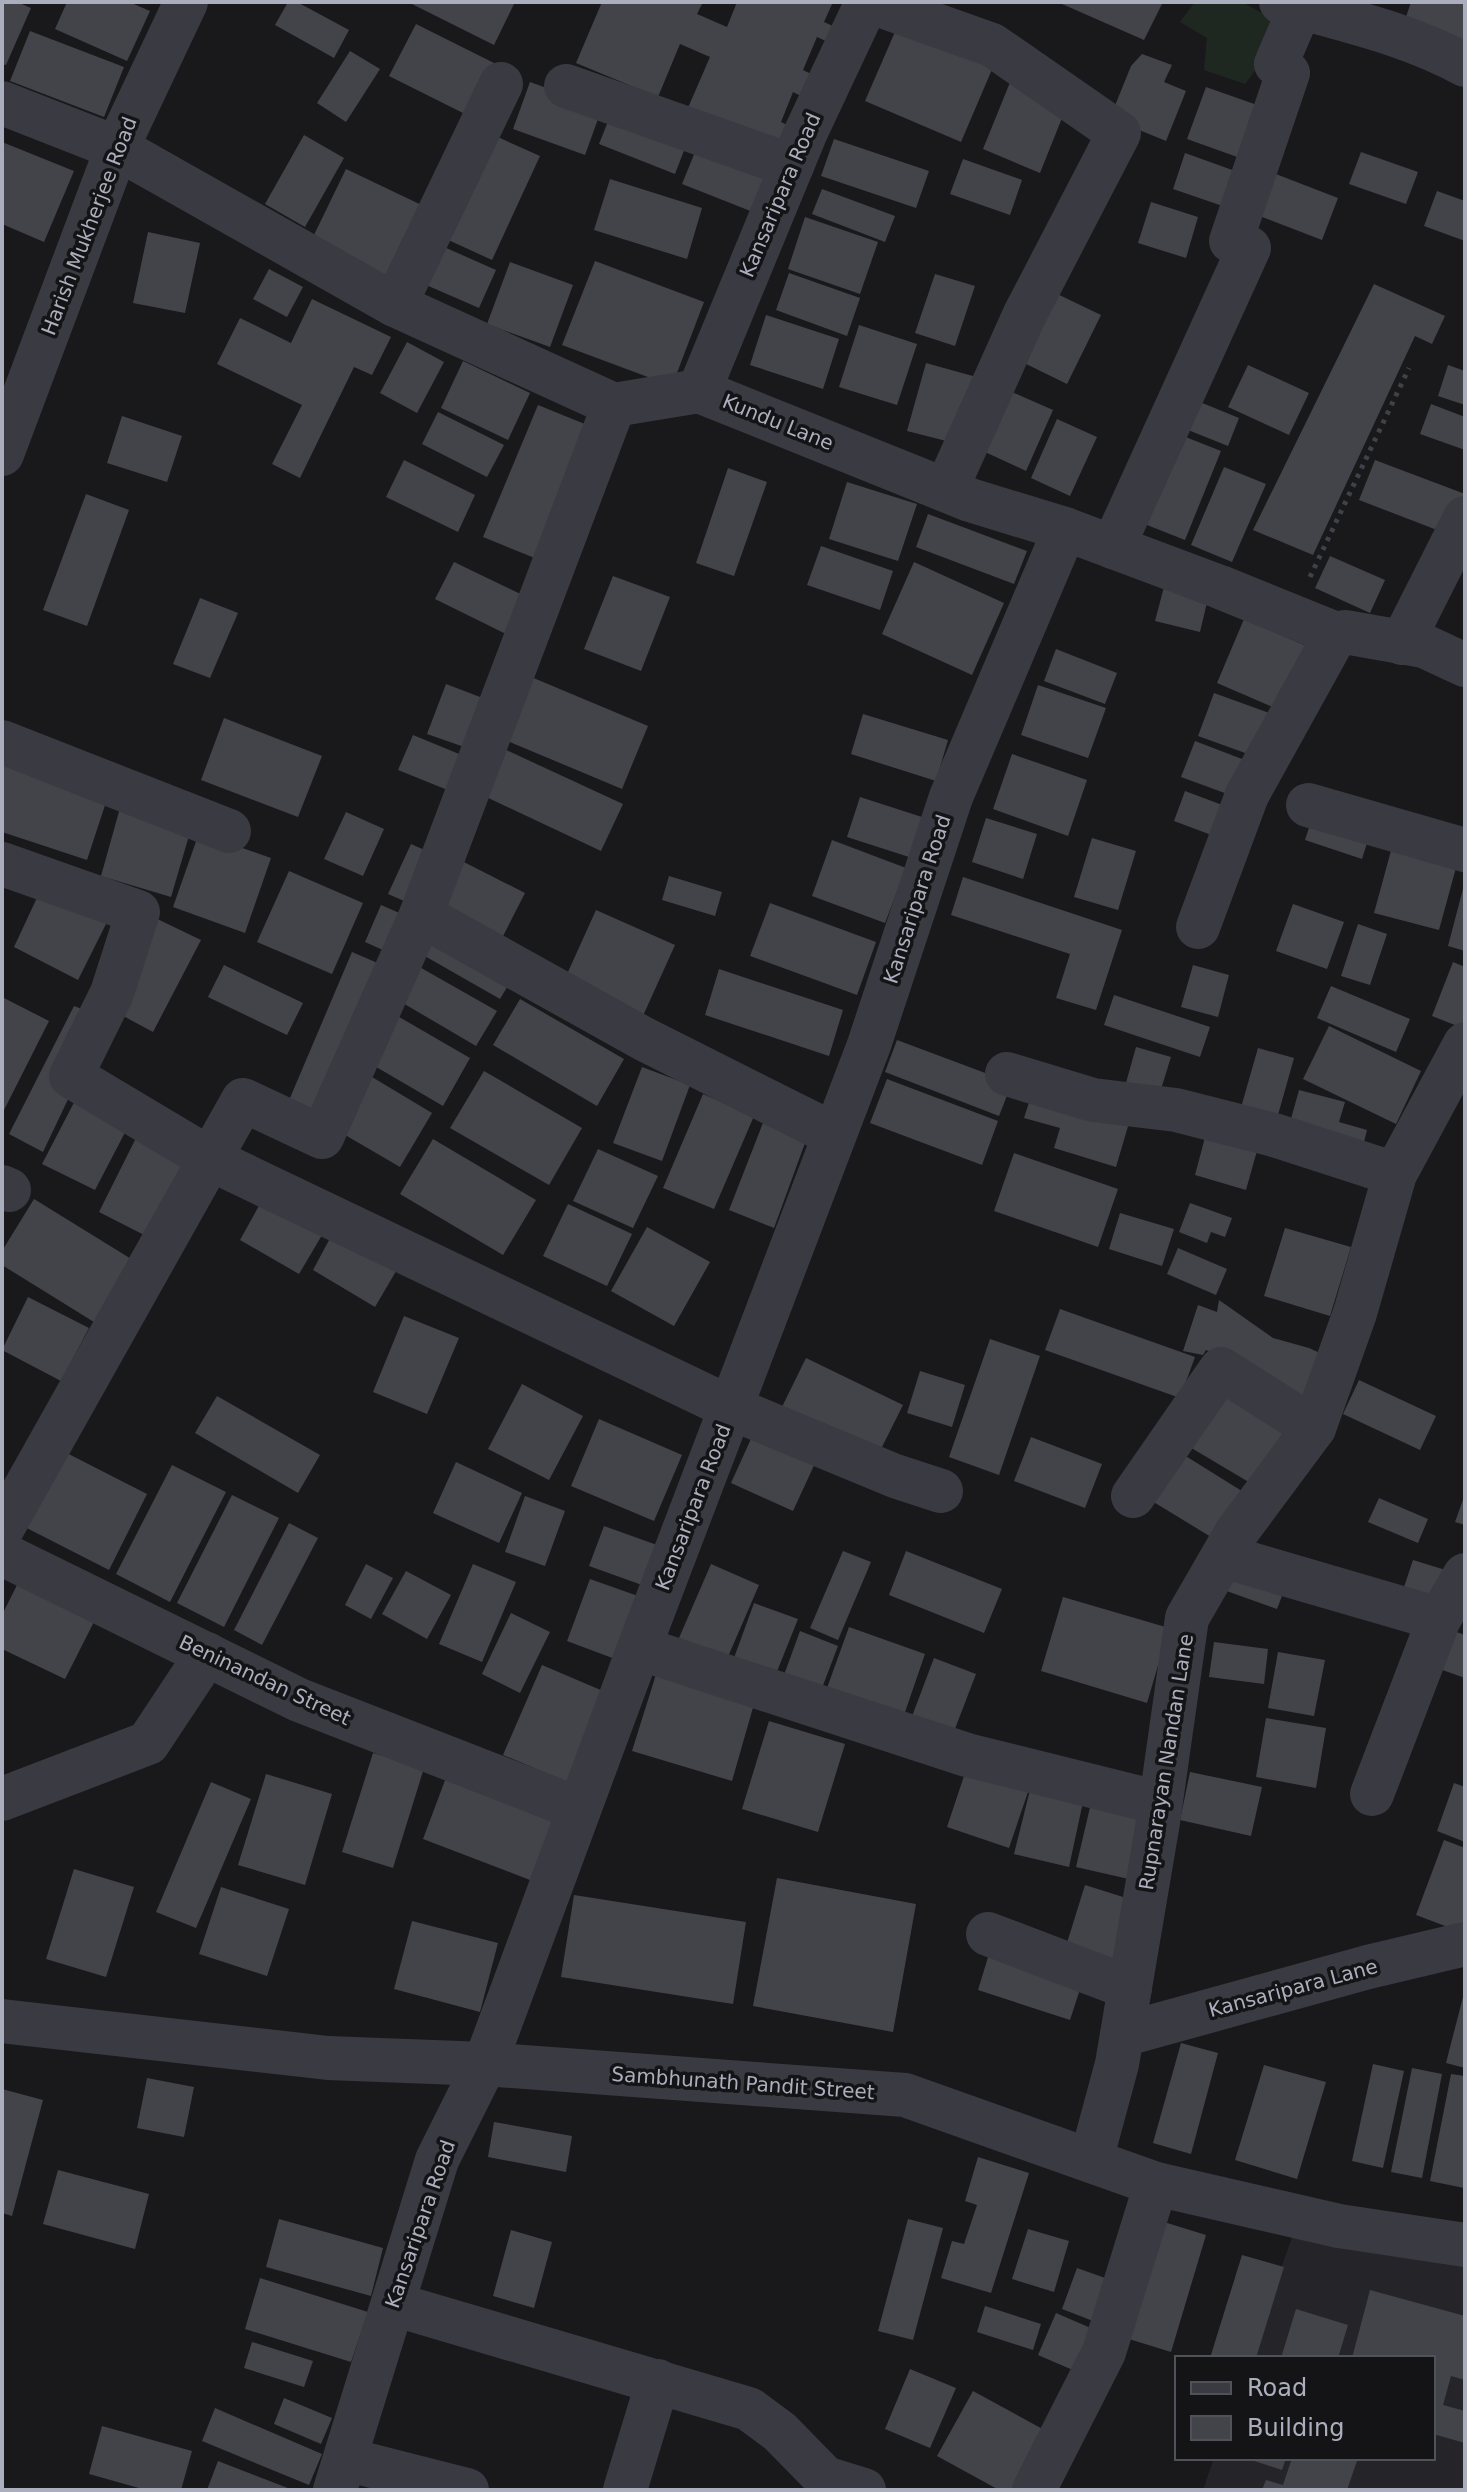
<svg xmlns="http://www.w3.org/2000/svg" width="1467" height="2492" font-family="'DejaVu Sans',sans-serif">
  <rect width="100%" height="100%" fill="#19191c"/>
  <!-- built -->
  <polygon fill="#252529" points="1295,2229 1465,2259 1465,2490 1203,2490 1214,2458 1433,2458 1433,2358 1249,2358"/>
  <!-- green -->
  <polygon fill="#1f2820" points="1195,2 1242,2 1271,18 1270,51 1245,84 1204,70 1207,38 1180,22"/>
  <!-- building -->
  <g fill="#434449">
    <polygon points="2,2 17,2 31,8 6,65 2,64"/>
    <polygon points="67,2 129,2 150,11 127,61 55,29"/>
    <polygon points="288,2 297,2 349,30 334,58 275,25"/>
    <polygon points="413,2 515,2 494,45 412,4"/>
    <polygon points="602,2 703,2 697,14 727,27 737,2 833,2 824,22 835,27 828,42 817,37 803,70 811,74 801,96 793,92 781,122 789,126 782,143 687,110 710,57 680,44 658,97 576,63"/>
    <polygon points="1063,2 1163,2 1144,40 1062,4"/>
    <polygon points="1411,2 1465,2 1465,42 1404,23"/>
    <polygon points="901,18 996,60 961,142 865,101"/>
    <polygon points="416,24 500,66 473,118 389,76"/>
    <polygon points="30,31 124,67 104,117 10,81"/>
    <polygon points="350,51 380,69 346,122 317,103"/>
    <polygon points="1142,54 1172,65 1164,82 1186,91 1166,141 1110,118 1131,66"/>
    <polygon points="1013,75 1070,98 1040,173 983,149"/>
    <polygon points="530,82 602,108 585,155 513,129"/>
    <polygon points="1206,87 1274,111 1254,163 1187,139"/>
    <polygon points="609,119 685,148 675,174 599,144"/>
    <polygon points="491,134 540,156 492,260 444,238"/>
    <polygon points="304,135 344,158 305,227 265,204"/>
    <polygon points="834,139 929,171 916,208 821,176"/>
    <polygon points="2,142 74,171 44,242 2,224"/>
    <polygon points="695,152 766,179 753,212 682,184"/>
    <polygon points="1361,152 1418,172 1406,204 1349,184"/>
    <polygon points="1185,153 1249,176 1237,211 1173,189"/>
    <polygon points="963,159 1022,180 1010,215 950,194"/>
    <polygon points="1260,168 1338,198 1322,240 1244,210"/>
    <polygon points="346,169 432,210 397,281 312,239"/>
    <polygon points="610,179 702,208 687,259 594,230"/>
    <polygon points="822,189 895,216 885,242 812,214"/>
    <polygon points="1437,191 1465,201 1465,241 1424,226"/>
    <polygon points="1151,202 1198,217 1186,258 1138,243"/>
    <polygon points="805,217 878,242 860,294 788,269"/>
    <polygon points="148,232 200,243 185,313 133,303"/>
    <polygon points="435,243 496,270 479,308 417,281"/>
    <polygon points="595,261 704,302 672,386 562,345"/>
    <polygon points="510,262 573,285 550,347 487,324"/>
    <polygon points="269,269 303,287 287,317 253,299"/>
    <polygon points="789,273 860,298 847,336 776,310"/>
    <polygon points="935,274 975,286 955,346 915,333"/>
    <polygon points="1374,284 1445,316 1432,344 1415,336 1313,555 1253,530"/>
    <polygon points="1051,291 1101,315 1067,384 1018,360"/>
    <polygon points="312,299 391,337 372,375 354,367 300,478 272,464 302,405 217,364 240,318 291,343"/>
    <polygon points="766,315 839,339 823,389 750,365"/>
    <polygon points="859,325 917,344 897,405 839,387"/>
    <polygon points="407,342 444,362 417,413 380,393"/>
    <polygon points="463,361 530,393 508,440 441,408"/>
    <polygon points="926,363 980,378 962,445 907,431"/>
    <polygon points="1248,365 1309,393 1289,435 1228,407"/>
    <polygon points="1448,365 1465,371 1465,405 1438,396"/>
    <polygon points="1012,392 1053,410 1026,471 985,452"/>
    <polygon points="1195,400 1239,418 1228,446 1183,428"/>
    <polygon points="1431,404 1465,417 1465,450 1420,434"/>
    <polygon points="538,405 597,429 542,561 483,537"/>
    <polygon points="438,412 504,445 487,477 422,444"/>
    <polygon points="122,416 182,436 167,482 107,463"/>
    <polygon points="1057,419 1097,437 1070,496 1031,478"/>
    <polygon points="1183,436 1221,451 1185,540 1147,525"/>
    <polygon points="404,460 475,495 458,532 386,497"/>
    <polygon points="1375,460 1465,494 1450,535 1359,500"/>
    <polygon points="1224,467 1266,484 1232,562 1191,545"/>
    <polygon points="728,468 767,482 734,576 696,563"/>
    <polygon points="847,482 917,504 898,561 829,539"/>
    <polygon points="86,494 129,510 87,626 43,610"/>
    <polygon points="928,514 1027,551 1014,584 916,547"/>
    <polygon points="821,546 893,571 880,610 807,585"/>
    <polygon points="1330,556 1385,580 1370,613 1315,588"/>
    <polygon points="454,562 533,600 514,638 435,599"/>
    <polygon points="914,562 1004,603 972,675 882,634"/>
    <polygon points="613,576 670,597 641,671 584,649"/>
    <polygon points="1165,583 1209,594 1200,632 1155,621"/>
    <polygon points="200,598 238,613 210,678 173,664"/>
    <polygon points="1244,619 1311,648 1284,712 1217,683"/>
    <polygon points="1056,649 1117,673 1105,704 1044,681"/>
    <polygon points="524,674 648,726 622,789 498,737"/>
    <polygon points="446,684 488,700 470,749 427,734"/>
    <polygon points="1038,685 1106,708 1088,758 1021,735"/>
    <polygon points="1214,693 1275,715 1259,758 1198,736"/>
    <polygon points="863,714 948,740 936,781 851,754"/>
    <polygon points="224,718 322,756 298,817 201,780"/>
    <polygon points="413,735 464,756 450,791 398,770"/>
    <polygon points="1195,741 1255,764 1241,799 1181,777"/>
    <polygon points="504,749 623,804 601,851 482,795"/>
    <polygon points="1012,754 1087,780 1068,836 993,809"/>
    <polygon points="2,756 110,790 87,860 2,832"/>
    <polygon points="1185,791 1233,809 1222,839 1174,821"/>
    <polygon points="860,797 922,817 909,857 847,837"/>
    <polygon points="120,808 191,829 171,897 101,876"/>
    <polygon points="1315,809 1372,827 1362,859 1305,840"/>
    <polygon points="346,812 384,829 363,876 324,859"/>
    <polygon points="986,818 1037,834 1023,879 972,862"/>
    <polygon points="199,833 271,858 245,933 173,907"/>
    <polygon points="1395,836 1460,853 1439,930 1374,913"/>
    <polygon points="1092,838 1136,851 1118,910 1074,897"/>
    <polygon points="832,840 906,868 885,923 812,896"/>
    <polygon points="411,844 440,857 418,907 388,894"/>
    <polygon points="460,860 525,893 499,944 434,910"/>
    <polygon points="289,871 363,903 332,974 257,942"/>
    <polygon points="669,876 722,892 715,916 662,900"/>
    <polygon points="963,877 1122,930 1096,1010 1056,998 1070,954 951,915"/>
    <polygon points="1464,885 1465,885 1465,951 1448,946"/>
    <polygon points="42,887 112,912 78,980 14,947"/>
    <polygon points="770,903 876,942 857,995 750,956"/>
    <polygon points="1293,904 1344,922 1327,969 1276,951"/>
    <polygon points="381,905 411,918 394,955 365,942"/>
    <polygon points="596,910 675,945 642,1018 563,983"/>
    <polygon points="147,914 201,940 153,1032 114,1011"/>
    <polygon points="1358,924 1387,934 1370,985 1341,976"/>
    <polygon points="439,928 516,972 500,999 423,955"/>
    <polygon points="352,952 387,967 322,1120 287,1105"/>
    <polygon points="1453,962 1465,967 1465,1029 1432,1016"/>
    <polygon points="224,965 303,1003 287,1035 208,997"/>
    <polygon points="416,965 497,1011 476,1046 396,999"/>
    <polygon points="1193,965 1229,975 1218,1017 1181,1007"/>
    <polygon points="719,969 843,1010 829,1056 705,1015"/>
    <polygon points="1331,986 1410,1019 1396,1052 1317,1018"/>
    <polygon points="1114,995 1210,1027 1200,1057 1104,1025"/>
    <polygon points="2,997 49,1021 2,1114"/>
    <polygon points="520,999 624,1059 597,1106 493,1045"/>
    <polygon points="74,1006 93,1013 71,1093 43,1152 9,1134"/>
    <polygon points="394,1014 470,1058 443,1106 366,1061"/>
    <polygon points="1329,1026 1421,1071 1396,1124 1303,1079"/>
    <polygon points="897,1040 1012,1083 999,1116 885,1072"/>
    <polygon points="1136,1047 1171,1057 1158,1099 1124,1090"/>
    <polygon points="1258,1048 1294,1058 1276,1122 1240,1111"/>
    <polygon points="642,1067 690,1085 662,1161 613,1143"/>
    <polygon points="484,1071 582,1128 549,1185 450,1128"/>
    <polygon points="372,1077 432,1113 400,1167 340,1132"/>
    <polygon points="887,1079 998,1121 982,1165 870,1123"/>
    <polygon points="1034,1087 1131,1116 1116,1167 1054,1148 1060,1128 1024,1118"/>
    <polygon points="1299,1090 1345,1102 1339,1122 1367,1130 1363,1146 1289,1126"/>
    <polygon points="80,1091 131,1121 95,1190 42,1164"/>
    <polygon points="703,1094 754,1116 714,1209 663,1188"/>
    <polygon points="766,1115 809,1132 774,1228 729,1210"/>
    <polygon points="1208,1126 1260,1140 1246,1190 1195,1175"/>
    <polygon points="141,1128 199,1161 152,1239 99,1212"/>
    <polygon points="433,1139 536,1200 503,1255 400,1194"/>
    <polygon points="598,1149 658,1176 633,1228 573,1201"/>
    <polygon points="1014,1153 1118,1189 1098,1247 994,1211"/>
    <polygon points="265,1195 328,1225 299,1274 240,1240"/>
    <polygon points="34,1199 141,1265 102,1327 2,1265 2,1251"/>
    <polygon points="1190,1203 1232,1218 1225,1237 1211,1232 1207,1243 1179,1232"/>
    <polygon points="568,1204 632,1234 607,1286 543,1256"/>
    <polygon points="1120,1213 1174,1229 1162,1266 1109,1249"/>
    <polygon points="647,1227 710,1262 674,1326 611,1291"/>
    <polygon points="1285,1228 1351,1247 1330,1316 1264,1296"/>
    <polygon points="335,1229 402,1261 375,1307 313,1270"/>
    <polygon points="1178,1248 1227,1269 1216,1295 1167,1274"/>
    <polygon points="28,1297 89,1328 61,1381 2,1350"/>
    <polygon points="1219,1300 1273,1338 1309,1348 1335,1360 1319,1409 1277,1382 1206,1350 1203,1355 1183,1351 1198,1305 1217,1312"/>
    <polygon points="1060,1309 1195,1357 1180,1398 1045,1350"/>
    <polygon points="404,1316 459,1338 427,1414 373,1392"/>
    <polygon points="990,1339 1040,1356 999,1475 949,1457"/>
    <polygon points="806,1358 903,1405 876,1459 779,1413"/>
    <polygon points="920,1371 965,1385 952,1427 907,1413"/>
    <polygon points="1222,1378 1291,1420 1252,1484 1183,1443"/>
    <polygon points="1359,1380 1436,1416 1420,1450 1343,1414"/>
    <polygon points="522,1384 583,1416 549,1480 488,1449"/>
    <polygon points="217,1396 320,1455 298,1493 195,1433"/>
    <polygon points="599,1419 682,1455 654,1521 571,1486"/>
    <polygon points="755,1430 817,1459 793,1511 731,1483"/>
    <polygon points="1031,1437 1102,1464 1085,1508 1014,1481"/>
    <polygon points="51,1445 147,1494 109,1570 13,1521"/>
    <polygon points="1176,1450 1245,1493 1216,1540 1147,1498"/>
    <polygon points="456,1462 522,1493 499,1543 433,1513"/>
    <polygon points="172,1465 226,1492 170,1602 116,1574"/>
    <polygon points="1465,1494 1465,1525 1455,1522"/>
    <polygon points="232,1495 279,1518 224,1627 177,1603"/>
    <polygon points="525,1496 565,1511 545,1566 505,1552"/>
    <polygon points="1379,1498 1428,1519 1418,1543 1368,1522"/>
    <polygon points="289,1523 318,1538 262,1645 234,1630"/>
    <polygon points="604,1526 657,1545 642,1585 589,1566"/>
    <polygon points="843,1551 871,1562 838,1640 810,1628"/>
    <polygon points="906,1551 1002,1589 984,1633 889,1595"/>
    <polygon points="1413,1560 1452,1572 1439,1615 1399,1602"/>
    <polygon points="366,1564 393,1578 371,1619 345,1605"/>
    <polygon points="473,1564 516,1582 482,1662 439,1644"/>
    <polygon points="711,1564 759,1585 727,1659 679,1638"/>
    <polygon points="1228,1569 1285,1588 1277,1609 1221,1589"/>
    <polygon points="406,1571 451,1595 427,1639 382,1614"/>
    <polygon points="22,1575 99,1612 65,1679 2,1649 2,1615"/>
    <polygon points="590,1579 638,1596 615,1659 567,1641"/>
    <polygon points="1063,1597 1169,1628 1147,1703 1041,1671"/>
    <polygon points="754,1603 798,1619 776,1674 734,1658"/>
    <polygon points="511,1613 550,1632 520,1693 482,1674"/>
    <polygon points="849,1627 925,1654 904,1715 827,1688"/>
    <polygon points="1445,1628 1465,1635 1465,1678 1431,1666"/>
    <polygon points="800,1631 838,1646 822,1688 784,1675"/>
    <polygon points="1214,1642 1268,1649 1264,1684 1209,1677"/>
    <polygon points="1278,1652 1325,1660 1314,1716 1268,1708"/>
    <polygon points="934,1658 976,1674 953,1734 911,1719"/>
    <polygon points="542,1665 617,1697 577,1786 503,1755"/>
    <polygon points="658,1668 756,1697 732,1781 632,1751"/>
    <polygon points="1266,1718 1326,1728 1316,1788 1256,1777"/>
    <polygon points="769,1721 845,1744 818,1832 742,1809"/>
    <polygon points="373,1753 424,1768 393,1868 342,1852"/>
    <polygon points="450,1767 557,1808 530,1880 423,1839"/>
    <polygon points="967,1767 1029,1789 1009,1848 947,1827"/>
    <polygon points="1190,1772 1262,1787 1251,1836 1180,1820"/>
    <polygon points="266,1774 332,1794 305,1885 238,1865"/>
    <polygon points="211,1782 251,1799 196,1928 156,1912"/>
    <polygon points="1454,1783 1465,1787 1465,1842 1437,1831"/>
    <polygon points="1030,1790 1083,1802 1069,1867 1014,1854"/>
    <polygon points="1091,1803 1149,1817 1133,1880 1076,1867"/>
    <polygon points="1444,1840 1465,1848 1465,1921 1461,1932 1416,1915"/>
    <polygon points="74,1869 134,1887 106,1977 46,1959"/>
    <polygon points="777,1878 916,1904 893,2032 753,2006"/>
    <polygon points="1085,1885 1139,1902 1120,1963 1066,1946"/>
    <polygon points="221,1887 289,1909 267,1976 199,1954"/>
    <polygon points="574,1895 746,1922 733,2004 561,1977"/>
    <polygon points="412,1921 498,1943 480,2012 394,1989"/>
    <polygon points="992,1944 1085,1974 1070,2020 978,1990"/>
    <polygon points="1464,1993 1465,1993 1465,2068 1446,2063"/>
    <polygon points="1181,2043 1218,2053 1191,2154 1153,2143"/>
    <polygon points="1373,2064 1404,2071 1383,2168 1352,2161"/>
    <polygon points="1264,2065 1326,2082 1297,2179 1235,2160"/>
    <polygon points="1412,2068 1442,2074 1422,2178 1391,2172"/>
    <polygon points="1451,2074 1465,2076 1464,2188 1430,2181"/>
    <polygon points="147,2078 194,2087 184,2137 137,2128"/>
    <polygon points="2,2089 43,2100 12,2216 2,2213"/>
    <polygon points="494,2122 572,2136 566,2172 488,2157"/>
    <polygon points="978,2157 1029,2173 991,2293 941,2278 952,2241 964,2244 977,2205 965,2201"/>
    <polygon points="58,2170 149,2194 135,2249 43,2224"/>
    <polygon points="1151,2218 1206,2235 1171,2352 1116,2335"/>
    <polygon points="279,2219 383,2248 371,2296 266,2267"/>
    <polygon points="908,2219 943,2228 913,2340 878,2331"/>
    <polygon points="1028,2229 1069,2241 1054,2292 1012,2279"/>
    <polygon points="511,2230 552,2242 534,2308 493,2296"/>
    <polygon points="1242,2255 1284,2267 1256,2358 1210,2358"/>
    <polygon points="1077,2268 1122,2284 1106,2326 1062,2309"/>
    <polygon points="260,2278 368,2312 351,2362 245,2329"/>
    <polygon points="1370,2290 1465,2316 1465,2380 1451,2376 1443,2405 1465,2411 1465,2443 1433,2434 1433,2358 1352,2358"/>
    <polygon points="985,2306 1041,2324 1033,2350 977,2332"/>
    <polygon points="1296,2309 1348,2325 1338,2358 1281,2358"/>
    <polygon points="1056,2313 1100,2332 1082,2374 1038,2355"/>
    <polygon points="252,2342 313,2361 304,2387 244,2368"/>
    <polygon points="910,2369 956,2388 930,2448 885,2429"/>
    <polygon points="973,2391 1048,2432 1016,2490 999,2490 937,2456"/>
    <polygon points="284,2398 332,2418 321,2444 274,2424"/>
    <polygon points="215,2408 322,2454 309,2485 202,2441"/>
    <polygon points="102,2426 192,2451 181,2490 146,2490 89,2474"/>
    <polygon points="1245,2458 1286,2458 1282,2470"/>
    <polygon points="1292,2458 1358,2458 1347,2490 1262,2490 1266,2480 1283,2485"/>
    <polygon points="218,2461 293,2490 207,2490"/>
  </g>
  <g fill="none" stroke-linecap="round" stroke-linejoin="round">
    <!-- path -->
    <polyline stroke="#404249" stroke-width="5" stroke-dasharray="4 6" stroke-linecap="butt" points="1310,577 1409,368"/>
    <!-- minor -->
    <g stroke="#3a3b42" stroke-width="44">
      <polyline points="871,2 992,45 1119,133 1024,316 946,490"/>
      <path d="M1281,2C1343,20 1407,33 1465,65"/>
      <polyline points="566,86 792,166"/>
      <polyline points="2,103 117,148 395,305 614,405 699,391 970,500 1065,529 1220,587 1336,634 1345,632 1424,646 1465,665"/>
      <polyline points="395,305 501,84"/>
      <polyline points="699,391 805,134 867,2"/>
      <polyline points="2,454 117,148 186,2"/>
      <polyline points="1113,547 1249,248 1231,241 1288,73 1276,64 1300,8"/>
      <polyline points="1402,643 1465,518"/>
      <polyline points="2,742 229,831"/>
      <polyline points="1308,805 1465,850"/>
      <polyline points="2,864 138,912 112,993 71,1076 210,1159 731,1408 895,1476 941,1491"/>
      <polyline points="421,915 644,1039 833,1134"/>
      <polyline points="1198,927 1247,795 1336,634"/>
      <polyline points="1007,1074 1093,1100 1176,1110 1274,1135 1395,1174"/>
      <polyline points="2,1187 9,1190"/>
      <polyline points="1133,1496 1221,1369 1314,1428"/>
      <polyline points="2,1529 243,1100 322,1137 421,915 614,405"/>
      <polyline points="2,1554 299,1700 579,1809"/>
      <polyline points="1223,1556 1439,1619 1372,1794"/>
      <polyline points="1439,1619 1465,1575"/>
      <polyline points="639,1648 967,1755 1160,1803"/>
      <polyline points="2,1799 148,1743 207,1654"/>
      <polyline points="988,1934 1130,1988"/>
      <polyline points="2,2021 328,2058 485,2064 905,2095 1156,2184 1339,2226 1465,2245"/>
      <polyline points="1122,2035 1368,1967 1465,1944"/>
      <polyline points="1091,2160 1117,2064 1158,1822 1187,1618 1236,1533 1314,1428 1355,1313 1395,1174 1465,1044"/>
      <polyline points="393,2304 749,2409 780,2432 825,2478 864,2490"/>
      <polyline points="345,2459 467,2490"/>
      <polyline points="335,2490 437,2160 485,2064 639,1648 869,1045 951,797 1065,529"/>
      <polyline points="625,2490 658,2381"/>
      <polyline points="1034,2490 1104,2352 1156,2184"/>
    </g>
  </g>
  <g text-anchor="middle" stroke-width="7" stroke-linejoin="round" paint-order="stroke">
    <!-- street labels -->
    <g font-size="20" fill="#abafbd" stroke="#141417">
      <text transform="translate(780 195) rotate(-67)" y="7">Kansaripara Road</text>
      <text transform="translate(89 226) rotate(-69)" y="7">Harish Mukherjee Road</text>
      <text transform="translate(778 422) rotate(22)" y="7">Kundu Lane</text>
      <text transform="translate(917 899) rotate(-72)" y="7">Kansaripara Road</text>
      <text transform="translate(693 1507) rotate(-69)" y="7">Kansaripara Road</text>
      <text transform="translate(265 1680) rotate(25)" y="7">Beninandan Street</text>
      <text transform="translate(1166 1762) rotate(-81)" y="7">Rupnarayan Nandan Lane</text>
      <text transform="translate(1293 1988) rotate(-15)" y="7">Kansaripara Lane</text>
      <text transform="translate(743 2083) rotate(4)" y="7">Sambhunath Pandit Street</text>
      <text transform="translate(420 2224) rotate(-71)" y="7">Kansaripara Road</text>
    </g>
  </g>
  <!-- border -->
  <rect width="1467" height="2492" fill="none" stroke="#abafbd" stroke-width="8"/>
  <!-- legend -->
  <rect x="1175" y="2356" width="260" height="104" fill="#141417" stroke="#505259" stroke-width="2"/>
  <rect x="1191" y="2382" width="40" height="12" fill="#3a3b42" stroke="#505259" stroke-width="2"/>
  <text x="1247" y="2396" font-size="24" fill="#abafbd">Road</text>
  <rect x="1191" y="2416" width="40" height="24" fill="#434449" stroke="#505259" stroke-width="2"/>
  <text x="1247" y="2436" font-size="24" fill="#abafbd">Building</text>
</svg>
